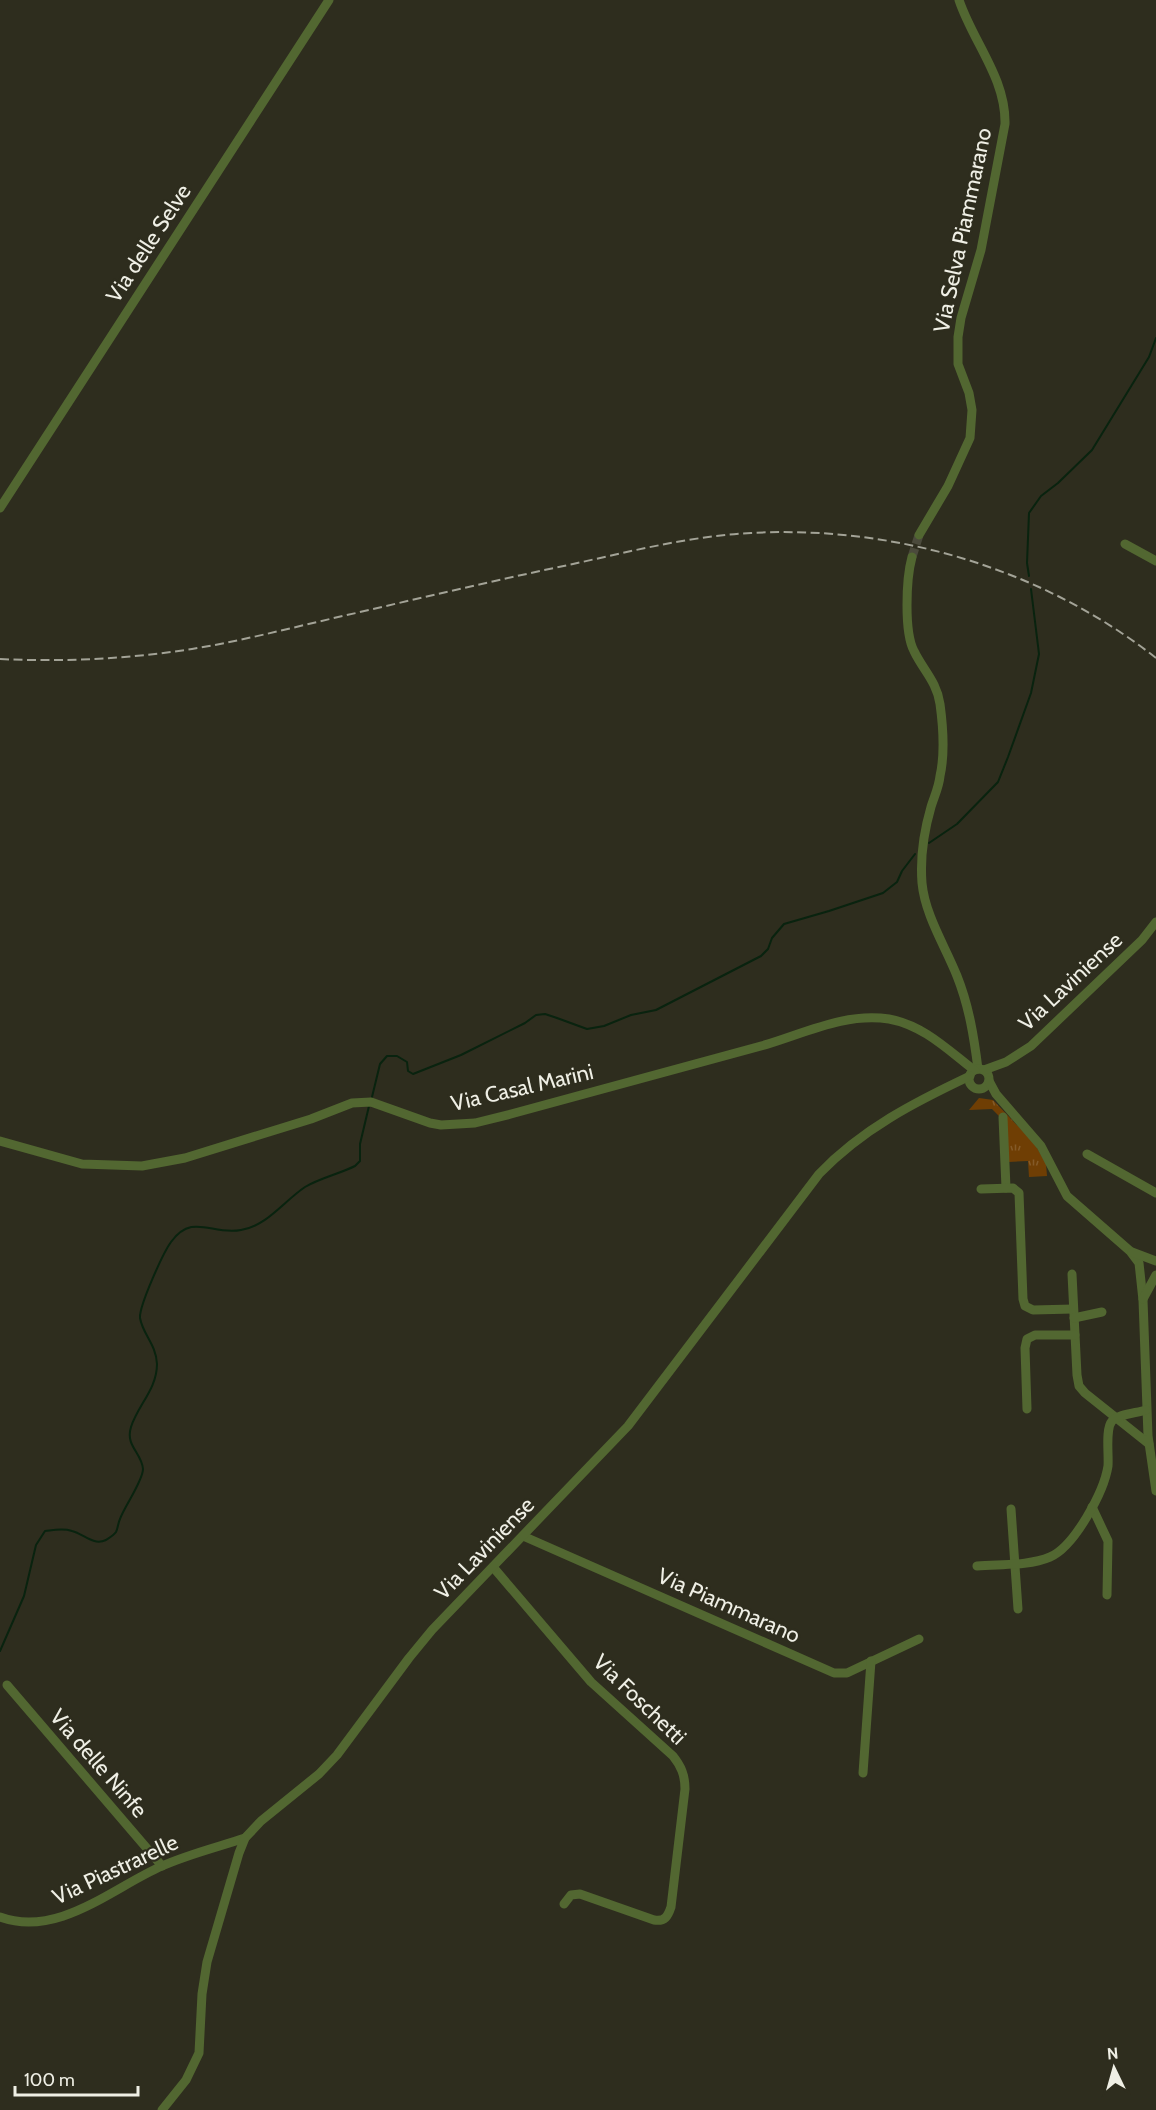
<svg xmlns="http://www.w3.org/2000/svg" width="1156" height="2110" font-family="Cabin,sans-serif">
  <defs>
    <pattern id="grass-tufts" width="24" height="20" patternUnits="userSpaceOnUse" patternTransform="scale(1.5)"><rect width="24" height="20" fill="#6f3e04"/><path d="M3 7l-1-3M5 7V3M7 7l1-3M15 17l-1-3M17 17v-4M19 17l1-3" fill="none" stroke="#845a28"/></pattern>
  </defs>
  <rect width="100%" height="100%" fill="#2e2d1e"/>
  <!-- grass -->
  <polygon fill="url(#grass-tufts)" points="979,1098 993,1100 1035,1144 1046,1164 1047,1176 1029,1177 1028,1161 1008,1162 1006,1123 992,1109 969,1110"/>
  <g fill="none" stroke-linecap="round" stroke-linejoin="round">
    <!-- stream -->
    <g stroke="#09230f" stroke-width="2">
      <polyline points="1029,576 1027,563 1029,513 1041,496 1058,483 1092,450 1149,357 1156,338"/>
      <polyline points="929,843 957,824 998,782 1008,757 1031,693 1039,654 1031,589"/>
      <polyline points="372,1097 380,1064 387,1056 397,1056 407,1062 408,1071 413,1074 461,1055 525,1023 536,1015 545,1014 557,1018 587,1029 604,1026 631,1015 656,1010 761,956 768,949 772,938 784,924 829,911 883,893 897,882 902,871 915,854"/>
      <path d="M0,1651L24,1596L36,1545L45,1531C54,1530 63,1528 72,1531C84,1534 93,1546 106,1540C109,1538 114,1535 116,1532C118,1528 118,1523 120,1519C124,1507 143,1481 143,1469C142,1453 125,1446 131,1427C138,1405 157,1389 157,1364C156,1344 143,1335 140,1318C139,1306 163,1253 171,1242C193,1212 212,1236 241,1230C267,1226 284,1201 305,1187C320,1178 339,1174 355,1166L360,1161V1144L369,1106"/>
    </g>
    <!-- minor-tunnel -->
    <polyline stroke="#4b4a3c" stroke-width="9" stroke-dasharray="9 4.5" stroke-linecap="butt" points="912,557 919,535"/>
    <!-- minor -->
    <g stroke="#526731" stroke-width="9">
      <polyline points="0,508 329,0"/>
      <path d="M919,535L948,486L970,438L972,410L969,393L958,364V337L961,318L981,250L1005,124C1006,78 973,42 959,0"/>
      <polyline points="1125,544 1156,561"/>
      <path d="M912,557C906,579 904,632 914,651C923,670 937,682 940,704C943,726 945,754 940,776C939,787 934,797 931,807C924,831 920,857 922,883C925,915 945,946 957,976C969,1006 974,1037 978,1069"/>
      <circle cx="979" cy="1079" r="10"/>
      <polyline points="984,1070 1006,1062 1031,1046 1142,940 1156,922"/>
      <polyline points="989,1081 996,1094 1041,1146 1067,1196 1130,1251 1139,1263 1143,1300 1148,1436 1156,1491"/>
      <polyline points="1003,1117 1006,1188"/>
      <path d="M0,1141L82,1164L142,1166L185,1158L311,1119L352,1103L371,1102L430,1123L441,1125L475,1123L511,1114C594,1091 678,1069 761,1046C803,1034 845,1012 889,1019C923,1025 948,1050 974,1070"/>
      <polyline points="1087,1154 1156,1193"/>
      <polyline points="981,1189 1013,1188 1019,1193 1023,1299 1025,1306 1033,1310 1073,1309"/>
      <polyline points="1132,1252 1156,1261"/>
      <polyline points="1072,1274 1077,1375 1079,1386 1085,1393 1149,1444"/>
      <polyline points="1143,1299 1156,1275"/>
      <polyline points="1074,1318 1102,1312"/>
      <polyline points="1027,1409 1025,1348 1027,1339 1035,1335 1075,1335"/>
      <polyline points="1092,1507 1108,1541 1107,1595"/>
      <polyline points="1011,1509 1018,1609"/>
      <polyline points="523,1536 834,1673 847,1673 919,1639"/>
      <path d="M977,1566C1000,1564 1029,1566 1050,1557C1074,1547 1104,1492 1108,1466C1109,1455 1105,1429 1112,1421C1118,1414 1137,1413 1146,1410"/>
      <path d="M493,1567L591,1682L673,1756C681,1766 685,1775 685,1789L671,1907C668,1916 665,1922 654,1920L580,1894L571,1895L564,1904"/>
      <polyline points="7,1685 162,1866"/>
      <polyline points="863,1773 871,1661"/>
      <path d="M0,1917C58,1938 112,1888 162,1866C189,1854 218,1847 245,1838"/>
      <path d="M162,2110L186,2080L199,2053L202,1994L207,1962L239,1853L245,1838L261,1821L319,1774L337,1755L409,1658L432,1630L628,1426L819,1174C862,1129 915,1102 970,1076"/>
    </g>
    <!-- rail -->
    <path stroke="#a3a397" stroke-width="2" stroke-dasharray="9 4.5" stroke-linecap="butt" d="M0,659C64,662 128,659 192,649C247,640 302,625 356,613C429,596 501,579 573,564C632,551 691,536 751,533C895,525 1043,569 1156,658"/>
  </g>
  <g text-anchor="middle" stroke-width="4.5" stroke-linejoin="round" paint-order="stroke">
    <!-- street labels -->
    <g font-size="22" fill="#efefe5" stroke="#2e2d1e">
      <text transform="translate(962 230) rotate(-78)" y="8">Via Selva Piammarano</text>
      <text transform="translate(148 243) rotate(-57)" y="8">Via delle Selve</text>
      <text transform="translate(1070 981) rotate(-43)" y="8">Via Laviniense</text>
      <text transform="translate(522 1087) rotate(-13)" y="8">Via Casal Marini</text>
      <text transform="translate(484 1548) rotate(-46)" y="8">Via Laviniense</text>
      <text transform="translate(729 1605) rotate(24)" y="8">Via Piammarano</text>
      <text transform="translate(640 1699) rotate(44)" y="8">Via Foschetti</text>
      <text transform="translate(99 1763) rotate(49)" y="8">Via delle Ninfe</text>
      <text transform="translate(115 1869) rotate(-25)" y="8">Via Piastrarelle</text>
    </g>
  </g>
  <!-- north arrow -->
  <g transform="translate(1114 2068) rotate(355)" stroke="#2e2d1e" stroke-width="4.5" paint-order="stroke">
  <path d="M0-4.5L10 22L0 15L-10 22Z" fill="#efefe5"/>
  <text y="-9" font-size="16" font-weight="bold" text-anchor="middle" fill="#efefe5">N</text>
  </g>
  <!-- scale -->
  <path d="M15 2086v9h123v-9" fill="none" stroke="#efefe5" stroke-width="3"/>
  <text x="24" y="2086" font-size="18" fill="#efefe5" stroke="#2e2d1e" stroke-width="4.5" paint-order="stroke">100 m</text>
</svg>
